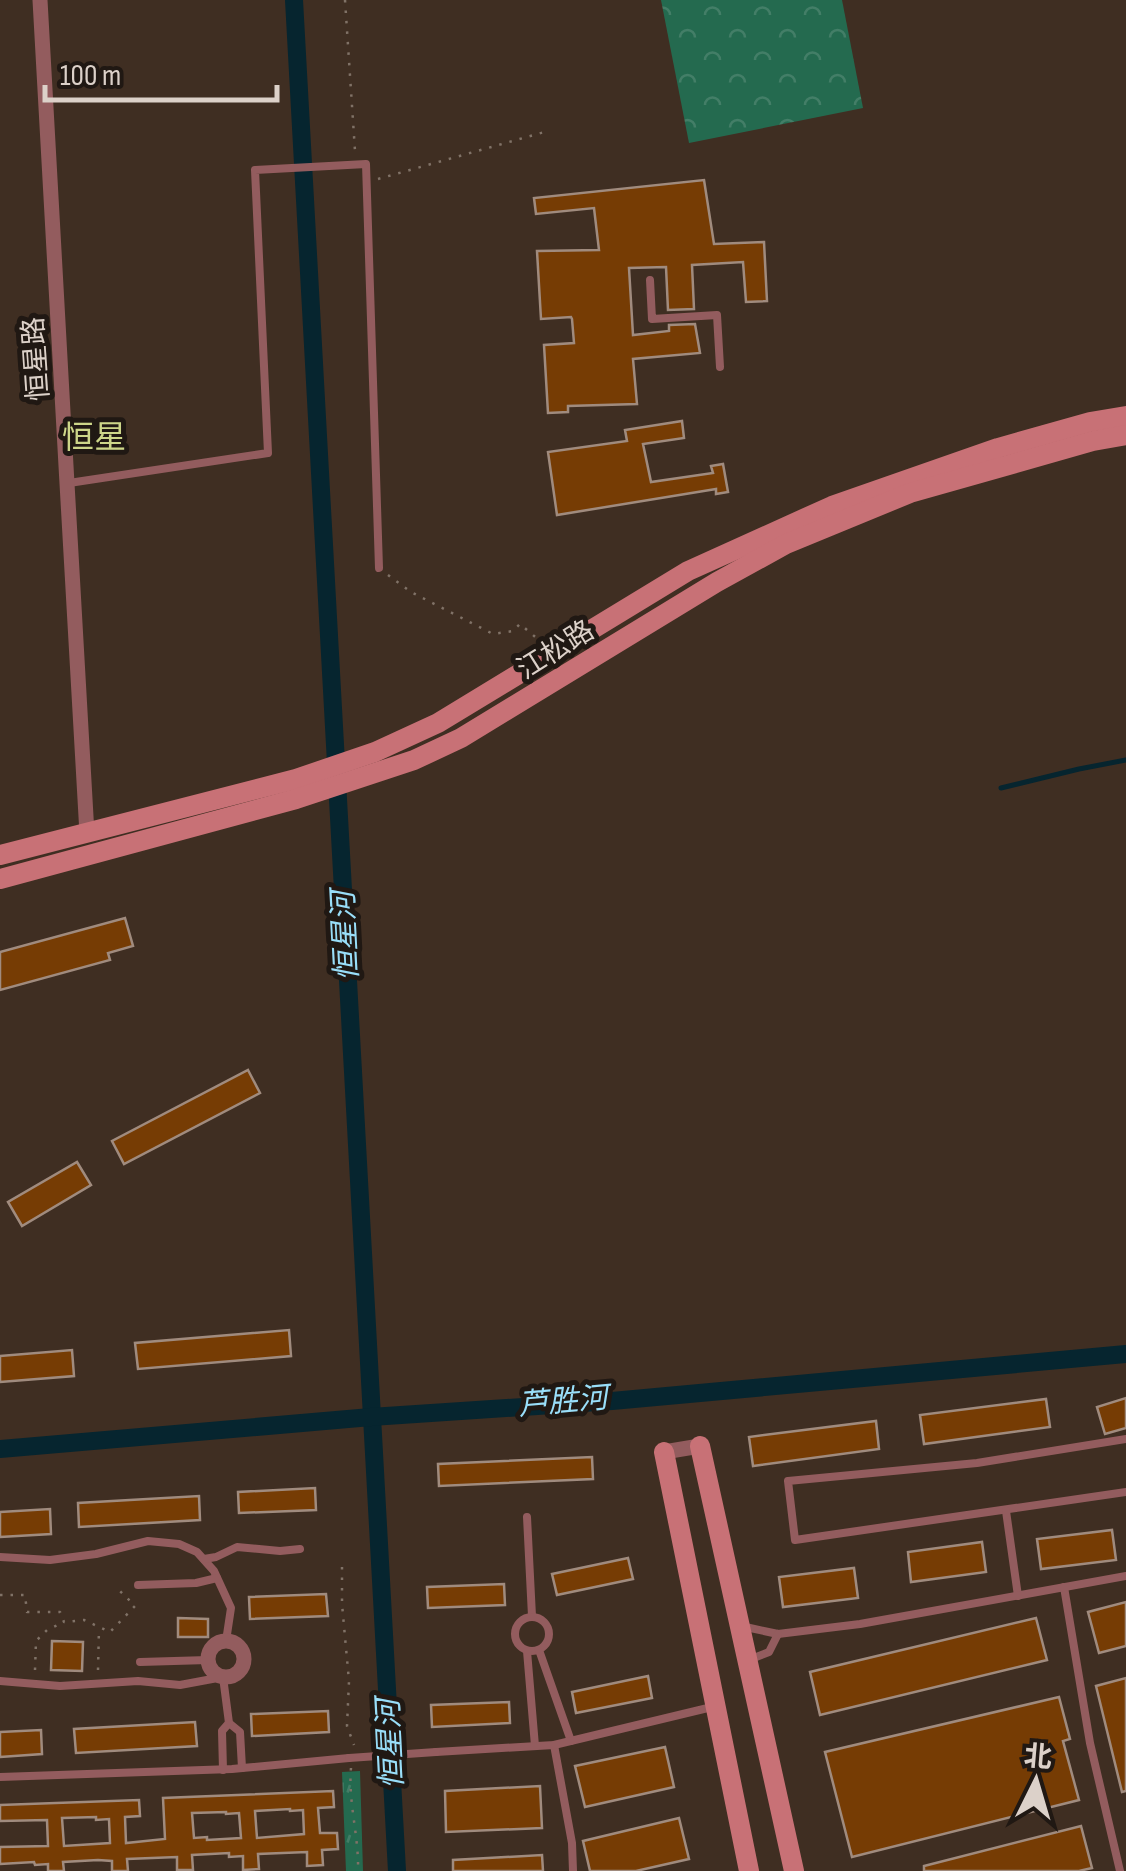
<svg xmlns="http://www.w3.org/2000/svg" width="1126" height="1871" font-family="'Sofia Sans Condensed','Noto Sans SC',sans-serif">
  <defs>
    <pattern id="grass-tufts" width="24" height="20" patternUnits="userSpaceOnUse" patternTransform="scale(2.5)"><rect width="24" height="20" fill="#246a4f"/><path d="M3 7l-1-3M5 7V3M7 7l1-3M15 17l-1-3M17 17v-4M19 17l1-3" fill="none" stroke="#437e67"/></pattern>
    <pattern id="forest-crowns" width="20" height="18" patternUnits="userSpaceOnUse" patternTransform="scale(2.5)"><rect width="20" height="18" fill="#246a4f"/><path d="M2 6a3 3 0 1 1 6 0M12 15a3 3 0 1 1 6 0" fill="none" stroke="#437e67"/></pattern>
  </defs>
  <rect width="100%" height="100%" fill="#3f2e22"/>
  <!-- grass -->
  <polygon fill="url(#grass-tufts)" points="360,1771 363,1871 346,1871 342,1772"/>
  <!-- forest -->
  <polygon fill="url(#forest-crowns)" points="661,0 842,0 863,108 689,143"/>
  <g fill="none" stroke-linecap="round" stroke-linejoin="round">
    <!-- stream -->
    <polyline stroke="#06252f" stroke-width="5" points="1001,788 1079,769 1126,760"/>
    <!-- canal -->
    <g stroke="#06252f" stroke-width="18">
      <polyline points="294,0 397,1871"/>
      <polyline points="0,1449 371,1417 612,1401 1126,1354"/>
    </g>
  </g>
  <!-- building -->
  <g fill="#763c04" stroke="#a08b7e" stroke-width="2.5" fill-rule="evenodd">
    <polygon points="704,180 714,244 764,242 767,301 746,302 743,262 692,265 694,309 668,310 666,267 629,268 633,335 669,331 669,325 695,324 700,353 633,359 637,404 568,406 568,412 548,413 544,345 574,343 572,319 571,317 541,319 537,251 599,250 594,208 536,214 534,198"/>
    <polygon points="682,421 684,438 643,444 651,482 713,473 711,466 723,464 728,492 716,494 716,489 557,515 548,452 627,441 625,430"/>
    <polygon points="125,918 133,946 108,953 110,960 0,990 0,952"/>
    <polygon points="248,1070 260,1093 124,1164 112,1141"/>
    <polygon points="77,1162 91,1185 22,1226 8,1202"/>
    <polygon points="289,1330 291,1356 138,1369 135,1343"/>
    <polygon points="72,1350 74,1376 0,1382 0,1356"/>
    <polygon points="1126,1398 1126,1428 1105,1434 1097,1407"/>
    <polygon points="1046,1399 1050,1427 924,1444 920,1415"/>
    <polygon points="876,1421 879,1449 753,1466 749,1437"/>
    <polygon points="592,1457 593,1479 439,1486 438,1464"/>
    <polygon points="315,1488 316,1510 239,1513 238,1492"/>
    <polygon points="199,1496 200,1520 79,1527 78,1503"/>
    <polygon points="50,1509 51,1534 0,1537 0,1512"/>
    <polygon points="1112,1530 1116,1560 1041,1569 1037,1539"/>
    <polygon points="982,1542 986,1572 911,1582 908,1552"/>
    <polygon points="628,1558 633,1579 557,1595 552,1574"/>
    <polygon points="854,1568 858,1598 783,1607 779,1577"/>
    <polygon points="504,1584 505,1605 428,1608 427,1587"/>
    <polygon points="326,1594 328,1616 250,1619 249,1597"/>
    <polygon points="1126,1602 1126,1646 1099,1653 1088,1612"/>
    <polygon points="178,1618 208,1619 208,1637 178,1637"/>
    <polygon points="1036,1618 1047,1660 820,1715 810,1672"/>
    <polygon points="52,1641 83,1642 82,1671 51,1670"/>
    <polygon points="648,1676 652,1698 576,1713 572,1692"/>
    <polygon points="1126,1678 1126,1791 1122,1792 1096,1686"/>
    <polygon points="1059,1697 1070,1739 1063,1741 1079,1800 852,1857 825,1752"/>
    <polygon points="509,1702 510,1723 432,1727 431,1705"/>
    <polygon points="328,1711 329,1732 252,1736 251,1714"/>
    <polygon points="195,1722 197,1746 76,1753 74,1729"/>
    <polygon points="41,1730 42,1754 0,1757 0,1732"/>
    <polygon points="665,1747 674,1787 585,1807 575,1766"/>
    <polygon points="540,1786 542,1828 446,1832 445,1791"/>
    <path d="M333,1791L334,1807L318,1808L320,1833H337L338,1849L322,1850L323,1865L307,1866V1852L258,1854L259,1869L243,1870V1856L229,1857V1853L192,1855L193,1870H177V1857L127,1859L128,1871H112V1861L98,1860L63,1862L64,1871H48V1864L35,1865L34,1862L0,1864V1847L48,1846L47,1820L0,1821V1805L139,1800L140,1816L125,1817L126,1843L165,1839L163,1798ZM290,1809V1811L303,1810L304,1834L257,1838L255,1811ZM226,1812V1814L239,1813L241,1838L207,1840V1837L194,1838L192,1813ZM96,1817V1820L109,1819L110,1843L64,1846L62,1818Z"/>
    <polygon points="679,1818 689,1859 636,1871 590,1871 583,1841"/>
    <polygon points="1081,1826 1092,1868 1079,1871 924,1871 924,1866"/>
    <polygon points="542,1855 543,1871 453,1871 453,1860"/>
  </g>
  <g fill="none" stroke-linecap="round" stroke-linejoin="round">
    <!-- path -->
    <g stroke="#807267" stroke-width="2.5" stroke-dasharray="2.5 8" stroke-linecap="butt">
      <polyline points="345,0 355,151"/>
      <polyline points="378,179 548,131"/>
      <polyline points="388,575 411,592 493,634 513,631 520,624 540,641"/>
      <polyline points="342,1567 342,1604 349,1681 347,1726 354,1745"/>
      <polyline points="0,1595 25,1595 27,1612 60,1612 64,1622 84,1620 110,1632 135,1606 117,1588"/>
      <polyline points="35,1670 36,1641 47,1630 62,1623"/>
      <polyline points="98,1670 99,1628"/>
      <path d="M351,1768C348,1802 359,1836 358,1871"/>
    </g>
    <!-- lane -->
    <g stroke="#935c5e" stroke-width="8">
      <polyline points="650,280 652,319 717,315 720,367"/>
      <polyline points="69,483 268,453 255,170 366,164 379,568"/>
      <polyline points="1126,1439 977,1463 788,1481 795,1540 1126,1492"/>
      <polyline points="1006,1511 1018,1596"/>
      <polyline points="527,1517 532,1616"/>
      <polyline points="0,1557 50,1560 96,1554 148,1541 179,1544 197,1552 214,1571 231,1608 226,1641"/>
      <polyline points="204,1559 216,1557 237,1547 280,1551 300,1549"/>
      <polyline points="138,1585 196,1583 217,1578"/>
      <polyline points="1064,1587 1090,1743 1120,1871"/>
      <circle cx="532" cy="1634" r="17"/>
      <polyline points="741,1626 778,1634 860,1624 1126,1576"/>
      <polyline points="539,1650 571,1741"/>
      <polyline points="527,1651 535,1746"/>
      <polyline points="751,1659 769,1652 778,1634"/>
      <polyline points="140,1662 208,1660"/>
      <polyline points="0,1681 60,1686 138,1681 180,1685 223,1677 229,1723 240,1732 242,1768"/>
      <polyline points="554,1745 572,1843 573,1871"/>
      <polyline points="436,1752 554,1745 712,1707"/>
      <polyline points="223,1770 222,1731 229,1723"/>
      <polyline points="0,1777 232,1769 349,1758"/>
    </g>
    <!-- street -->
    <g stroke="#935c5e" stroke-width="15">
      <path d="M40,0C54,278 72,556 87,834"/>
      <polyline points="664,1452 700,1446"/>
      <circle cx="226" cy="1659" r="18"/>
    </g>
    <!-- secondary -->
    <g stroke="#c87176" stroke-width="20">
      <polyline points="0,855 296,779 375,752 438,723 688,571 832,506 998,448 1090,422 1126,416"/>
      <polyline points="0,879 296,799 414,760 461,738 717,582 786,544 910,493 1093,441 1126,435"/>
      <polyline points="700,1446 794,1871"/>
      <polyline points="664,1452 749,1871"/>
    </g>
    <!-- lane-bridge -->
    <polyline stroke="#935c5e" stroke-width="8" points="349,1758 436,1752"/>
  </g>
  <g text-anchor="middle" stroke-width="10" stroke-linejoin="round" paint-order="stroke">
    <!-- street labels -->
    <g font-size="28" fill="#dcd1c9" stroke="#201813">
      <text transform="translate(35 359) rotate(-94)" y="10">恒星路</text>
      <text transform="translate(555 649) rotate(-32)" y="10">江松路</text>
    </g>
    <!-- water labels -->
    <g font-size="30" font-style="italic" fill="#99def9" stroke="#201813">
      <text transform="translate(345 936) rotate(-93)" y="10">恒星河</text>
      <text transform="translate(563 1401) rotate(-5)" y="10">芦胜河</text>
      <text transform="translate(390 1744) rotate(-93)" y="10">恒星河</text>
    </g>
    <!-- quarter labels -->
    <g font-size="32" fill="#cdd689" stroke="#201813">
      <text x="94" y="448">恒星</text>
    </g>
  </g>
  <!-- north arrow -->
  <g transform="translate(1036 1781) rotate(5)" stroke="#201813" stroke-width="8" paint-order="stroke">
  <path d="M0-8L18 38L0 25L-18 38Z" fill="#dcd1c9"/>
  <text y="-15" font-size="28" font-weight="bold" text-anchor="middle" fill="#dcd1c9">北</text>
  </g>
  <!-- scale -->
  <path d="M45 85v15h232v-15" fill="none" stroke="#dcd1c9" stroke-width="5"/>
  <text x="60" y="85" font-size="30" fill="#dcd1c9" stroke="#201813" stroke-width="8" paint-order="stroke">100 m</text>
</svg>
